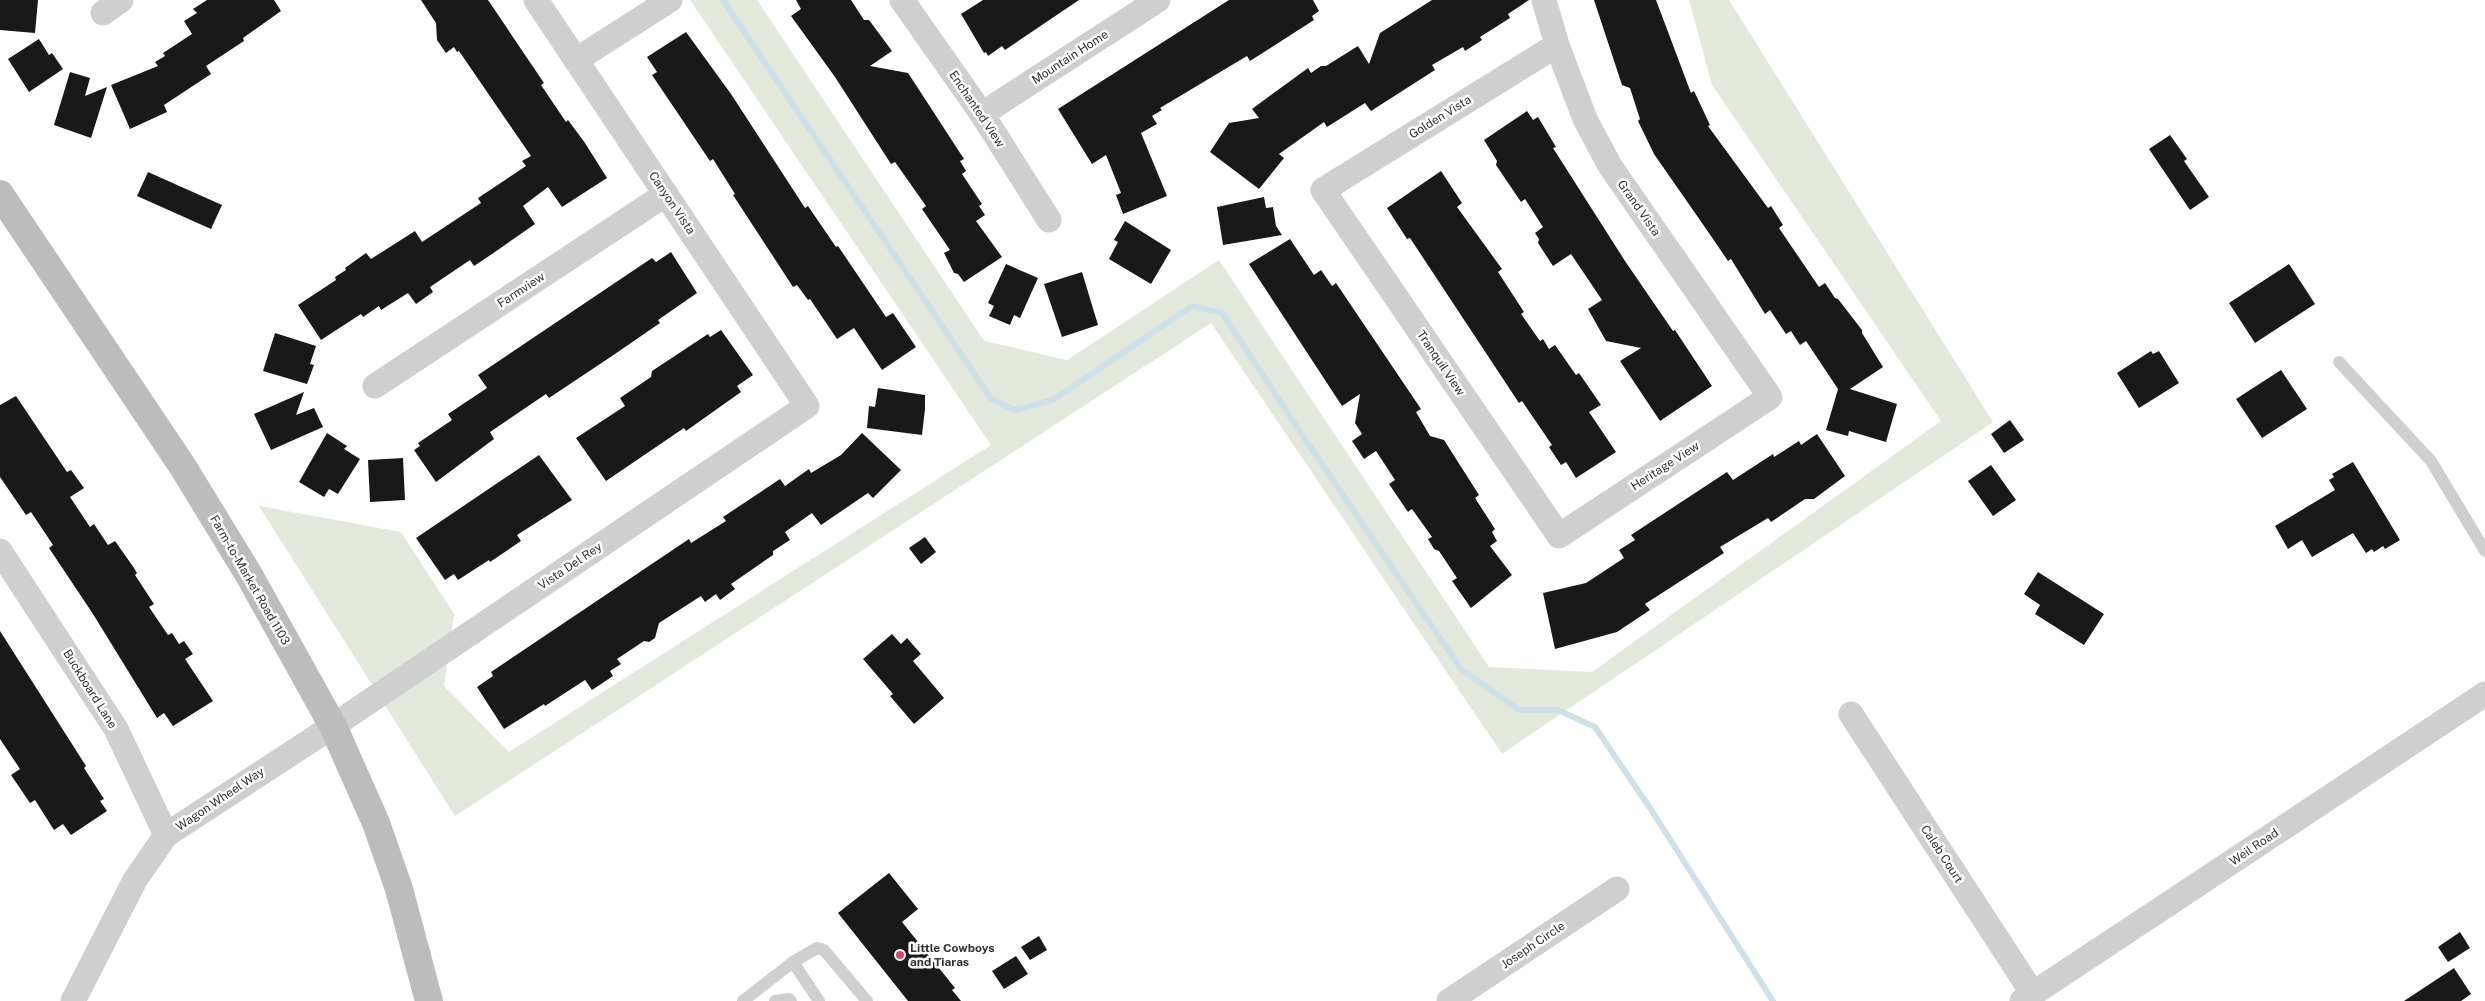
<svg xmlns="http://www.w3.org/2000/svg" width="2485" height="1001" font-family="'Public Sans',sans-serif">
  <rect width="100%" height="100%" fill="#fff"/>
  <!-- green -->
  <polygon fill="#e3e8dc" points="690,0 757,0 984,341 1067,360 1219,260 1489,667 1592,672 1941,421 1712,85 1689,0 1729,0 1993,422 1502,754 1211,323 455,816 259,506 401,532 454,614 444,686 509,752 991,445"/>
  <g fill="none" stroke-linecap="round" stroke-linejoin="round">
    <!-- stream -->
    <polyline stroke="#cee0e8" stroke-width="6" points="723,0 991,399 1015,410 1053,400 1192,306 1222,313 1298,429 1461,669 1519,710 1558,710 1595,727 1650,808 1773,1001"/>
  </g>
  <!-- building -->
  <g fill="#191919">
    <polygon points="0,0 38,0 35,33 0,30"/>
    <polygon points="207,0 274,0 281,11 243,38 244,41 206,66 211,74 164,105 167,112 130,129 111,85 158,66 155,62 165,56 163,53 192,34 184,21 197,13 193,9"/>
    <polygon points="421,0 488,0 544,83 541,85 566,122 568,120 585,143 607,178 562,207 548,187 523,206 535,224 492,254 474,266 470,260 430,287 433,292 416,304 408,293 381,310 379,306 363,317 361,314 321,340 298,305 336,280 335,277 346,270 345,268 366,253 371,259 415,231 422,242 481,203 478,198 526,166 522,161 531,156 459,51 457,52 454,47 446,53 437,40 436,23"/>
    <polygon points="796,0 851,0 864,20 869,20 892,51 870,66 908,73 912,79 964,159 960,161 966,171 962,174 982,204 979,206 985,215 976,221 1002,257 964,282 958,274 954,273 944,253 950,250 922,209 926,206 895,162 891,164 835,77 791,16 801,9"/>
    <polygon points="983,0 1079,0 1005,50 1002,46 988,56 986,52 984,53 961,14"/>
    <polygon points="1229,0 1313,0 1319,11 1312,16 1314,20 1250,61 1247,56 1160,108 1162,110 1152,116 1157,124 1141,133 1167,196 1123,214 1116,195 1121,193 1106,155 1092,164 1058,109"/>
    <polygon points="1432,0 1529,0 1508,14 1510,18 1480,37 1482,40 1465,51 1463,47 1432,65 1435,70 1371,111 1365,103 1327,127 1324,122 1279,154 1284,158 1259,189 1210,152 1229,123 1259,118 1252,109 1308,68 1311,73 1321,66 1326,66 1358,46 1369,64 1380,33"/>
    <polygon points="1594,0 1656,0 1691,93 1694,91 1710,125 1708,126 1768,208 1771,206 1783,225 1779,228 1819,287 1825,283 1835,298 1838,299 1862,330 1862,333 1883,367 1850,389 1897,404 1886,442 1849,431 1848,436 1826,430 1838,389 1806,341 1800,345 1791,331 1786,334 1770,310 1765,314 1731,259 1728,261 1711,236 1654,154 1638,121 1640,119 1630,88 1622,85"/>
    <polygon points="686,32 731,94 805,208 808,206 836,247 838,246 886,317 893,313 916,347 882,370 854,328 837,339 810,299 808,300 797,285 793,287 733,195 735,194 713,159 710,161 652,75 657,72 647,57"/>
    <polygon points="39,39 49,55 52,53 63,69 29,92 8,59"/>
    <polygon points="70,72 90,78 85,96 107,87 91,138 54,125"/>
    <polygon points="1527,111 1533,120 1538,117 1556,147 1553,148 1625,261 1673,331 1675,330 1712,386 1660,421 1620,361 1641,348 1606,341 1588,309 1602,300 1571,254 1553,266 1538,243 1539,239 1535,233 1543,227 1525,199 1521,202 1496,165 1497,161 1484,140"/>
    <polygon points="2170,135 2187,159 2184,161 2209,197 2190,210 2149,149"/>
    <polygon points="1441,171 1462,203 1457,207 1502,269 1498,272 1524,312 1521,314 1540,341 1543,339 1549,349 1555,345 1576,375 1579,373 1601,405 1589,412 1616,452 1576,478 1566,462 1561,465 1549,447 1552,445 1522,401 1519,403 1410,238 1407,239 1387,208"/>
    <polygon points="148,172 222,205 211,229 137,196"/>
    <polygon points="1264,197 1266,208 1273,207 1276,226 1282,235 1223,245 1217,207"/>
    <polygon points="1125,221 1171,250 1151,284 1109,259 1118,242 1114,240"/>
    <polygon points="1290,239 1314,275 1321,270 1332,286 1336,283 1421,409 1416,412 1430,436 1444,440 1479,495 1475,498 1495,529 1492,532 1497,541 1490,546 1512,575 1471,608 1452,581 1457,578 1439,551 1434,549 1428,539 1432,537 1412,509 1408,512 1389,484 1395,480 1376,451 1364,459 1352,441 1362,434 1355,423 1360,394 1342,406 1249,264"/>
    <polygon points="671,252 697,293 658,320 660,323 612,356 549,398 546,394 490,432 494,439 436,482 414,450 420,446 418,443 452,420 448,414 487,388 478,375 652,258 656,262"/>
    <polygon points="1006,264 1038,278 1020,318 1014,315 1010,325 989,316 994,306 988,303"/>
    <polygon points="2289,264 2315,304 2255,343 2229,303"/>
    <polygon points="1082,272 1098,325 1062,337 1044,284"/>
    <polygon points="721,330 753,375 737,386 741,392 686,431 684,428 606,481 576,438 625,406 620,398 651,377 652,371 708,334 710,337"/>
    <polygon points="275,333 316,346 310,364 314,365 307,384 263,371"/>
    <polygon points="2151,351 2153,354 2159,351 2179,383 2139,408 2117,373"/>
    <polygon points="2281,370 2307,409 2262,438 2236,399"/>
    <polygon points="878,388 925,395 925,409 922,435 867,428 869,406 875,407"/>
    <polygon points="304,392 296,415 314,408 323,427 271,450 254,414"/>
    <polygon points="16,396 67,472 71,470 84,488 70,497 90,527 94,524 108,545 115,541 134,568 137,573 135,575 154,604 149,607 168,635 172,633 179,644 184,641 193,654 185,659 213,701 173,726 164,713 157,718 93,614 49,548 53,545 31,512 26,515 0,477 0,405"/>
    <polygon points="2010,420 2024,440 2004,453 1991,434"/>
    <polygon points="327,433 347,446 344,449 360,459 338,494 329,489 324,497 299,482"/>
    <polygon points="862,433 901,470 873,498 868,493 821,525 812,513 785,532 790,540 773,551 773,555 731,584 735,589 720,600 716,594 705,602 701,596 659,623 655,638 649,642 644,641 617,659 621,664 610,671 613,676 592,690 585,680 545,706 544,704 504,729 477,687 493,676 491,672 689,539 691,543 726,521 723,517 780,479 785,486 809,469 811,473 841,455"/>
    <polygon points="1817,434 1845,476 1814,499 1805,499 1771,522 1768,518 1720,547 1724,553 1645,604 1650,610 1617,632 1555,649 1543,593 1586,583 1624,558 1619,550 1635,540 1631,535 1727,472 1733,480 1773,454 1774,457 1799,441 1801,445"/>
    <polygon points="539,455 572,500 517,535 521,541 490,562 489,560 458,580 454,574 445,580 416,538"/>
    <polygon points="403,458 405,500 370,502 368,460"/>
    <polygon points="2353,462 2400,540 2385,549 2383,546 2374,552 2372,549 2366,553 2353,533 2312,557 2302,540 2288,549 2275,526 2335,490 2329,480 2334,477 2332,474"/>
    <polygon points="1991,465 2016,500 1993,516 1968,481"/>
    <polygon points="925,537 936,552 921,564 909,548"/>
    <polygon points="2038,572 2104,614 2084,645 2035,614 2040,605 2024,594"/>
    <polygon points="0,631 86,766 84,768 104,799 100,801 107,811 71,835 63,824 54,830 35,800 30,803 11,775 20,769 0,739"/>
    <polygon points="892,634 901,644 907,638 921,654 913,661 944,698 914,724 890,696 893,694 863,659"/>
    <polygon points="889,873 918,909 902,922 955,988 952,990 961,1001 908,1001 838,913"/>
    <polygon points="2460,932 2470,948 2448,962 2438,947"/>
    <polygon points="1039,936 1047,950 1030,960 1021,947"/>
    <polygon points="1016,956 1028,974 1004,989 992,971"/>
    <polygon points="2454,968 2471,994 2461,1001 2404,1001"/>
  </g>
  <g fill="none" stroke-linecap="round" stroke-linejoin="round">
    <!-- lane -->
    <g stroke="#cfcfcf" stroke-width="12">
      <polyline points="2339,362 2431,461 2485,551"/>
      <polyline points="793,962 819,1001"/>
      <polyline points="743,1001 793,962 817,948 824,950 867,1001"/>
      <polyline points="775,1001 789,999 791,1001"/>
    </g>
    <!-- street -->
    <g stroke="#cfcfcf" stroke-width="25">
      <polyline points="902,0 982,114 1049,220"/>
      <polyline points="1544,0 1557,45 1585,119 1610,166 1770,397 1559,536 1323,190 1557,45"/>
      <polyline points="103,13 121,0"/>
      <polyline points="576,60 670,0"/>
      <polyline points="982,114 1158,0"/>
      <polyline points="375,386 666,194"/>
      <polyline points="0,551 116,729 166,835"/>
      <polyline points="1851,714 2033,994"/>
      <polyline points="73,1001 135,880 166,835 333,726 807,406 536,0"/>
      <polyline points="1449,1001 1617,889"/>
      <polyline points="2022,1001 2485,694"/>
    </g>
    <!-- secondary -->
    <polyline stroke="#bcbcbc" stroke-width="28" points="0,194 183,467 249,575 333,726 376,823 399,889 429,1001"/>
  </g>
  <!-- markers -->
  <circle fill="#d24b61" stroke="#fff" stroke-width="2" cx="900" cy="955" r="5"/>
  <g text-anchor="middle" stroke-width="5" stroke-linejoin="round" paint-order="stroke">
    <!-- street labels -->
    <g font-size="12" fill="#323232" stroke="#fff">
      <text transform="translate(1070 57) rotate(-33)" y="4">Mountain Home</text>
      <text transform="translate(977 109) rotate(56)" y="4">Enchanted View</text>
      <text transform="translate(1440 117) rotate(-32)" y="4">Golden Vista</text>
      <text transform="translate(672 203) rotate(56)" y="4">Canyon Vista</text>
      <text transform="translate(1639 208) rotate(55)" y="4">Grand Vista</text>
      <text transform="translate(521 290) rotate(-33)" y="4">Farmview</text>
      <text transform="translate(1441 363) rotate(56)" y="4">Tranquil View</text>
      <text transform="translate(1665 466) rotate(-33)" y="4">Heritage View</text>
      <text transform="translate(570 566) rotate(-34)" y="4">Vista Del Rey</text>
      <text transform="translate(250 580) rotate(60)" y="4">Farm-to-Market Road 1103</text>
      <text transform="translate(90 689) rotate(58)" y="4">Buckboard Lane</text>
      <text transform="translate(220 799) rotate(-34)" y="4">Wagon Wheel Way</text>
      <text transform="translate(2254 847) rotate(-34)" y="4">Weil Road</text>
      <text transform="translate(1942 854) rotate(57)" y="4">Caleb Court</text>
      <text transform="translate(1533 945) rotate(-34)" y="4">Joseph Circle</text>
    </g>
    <!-- poi labels -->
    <g font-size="12" font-weight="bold" fill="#323232" stroke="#fff" text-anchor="start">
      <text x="910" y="952">Little Cowboys<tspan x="910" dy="14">and Tiaras</tspan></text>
    </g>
  </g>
</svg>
